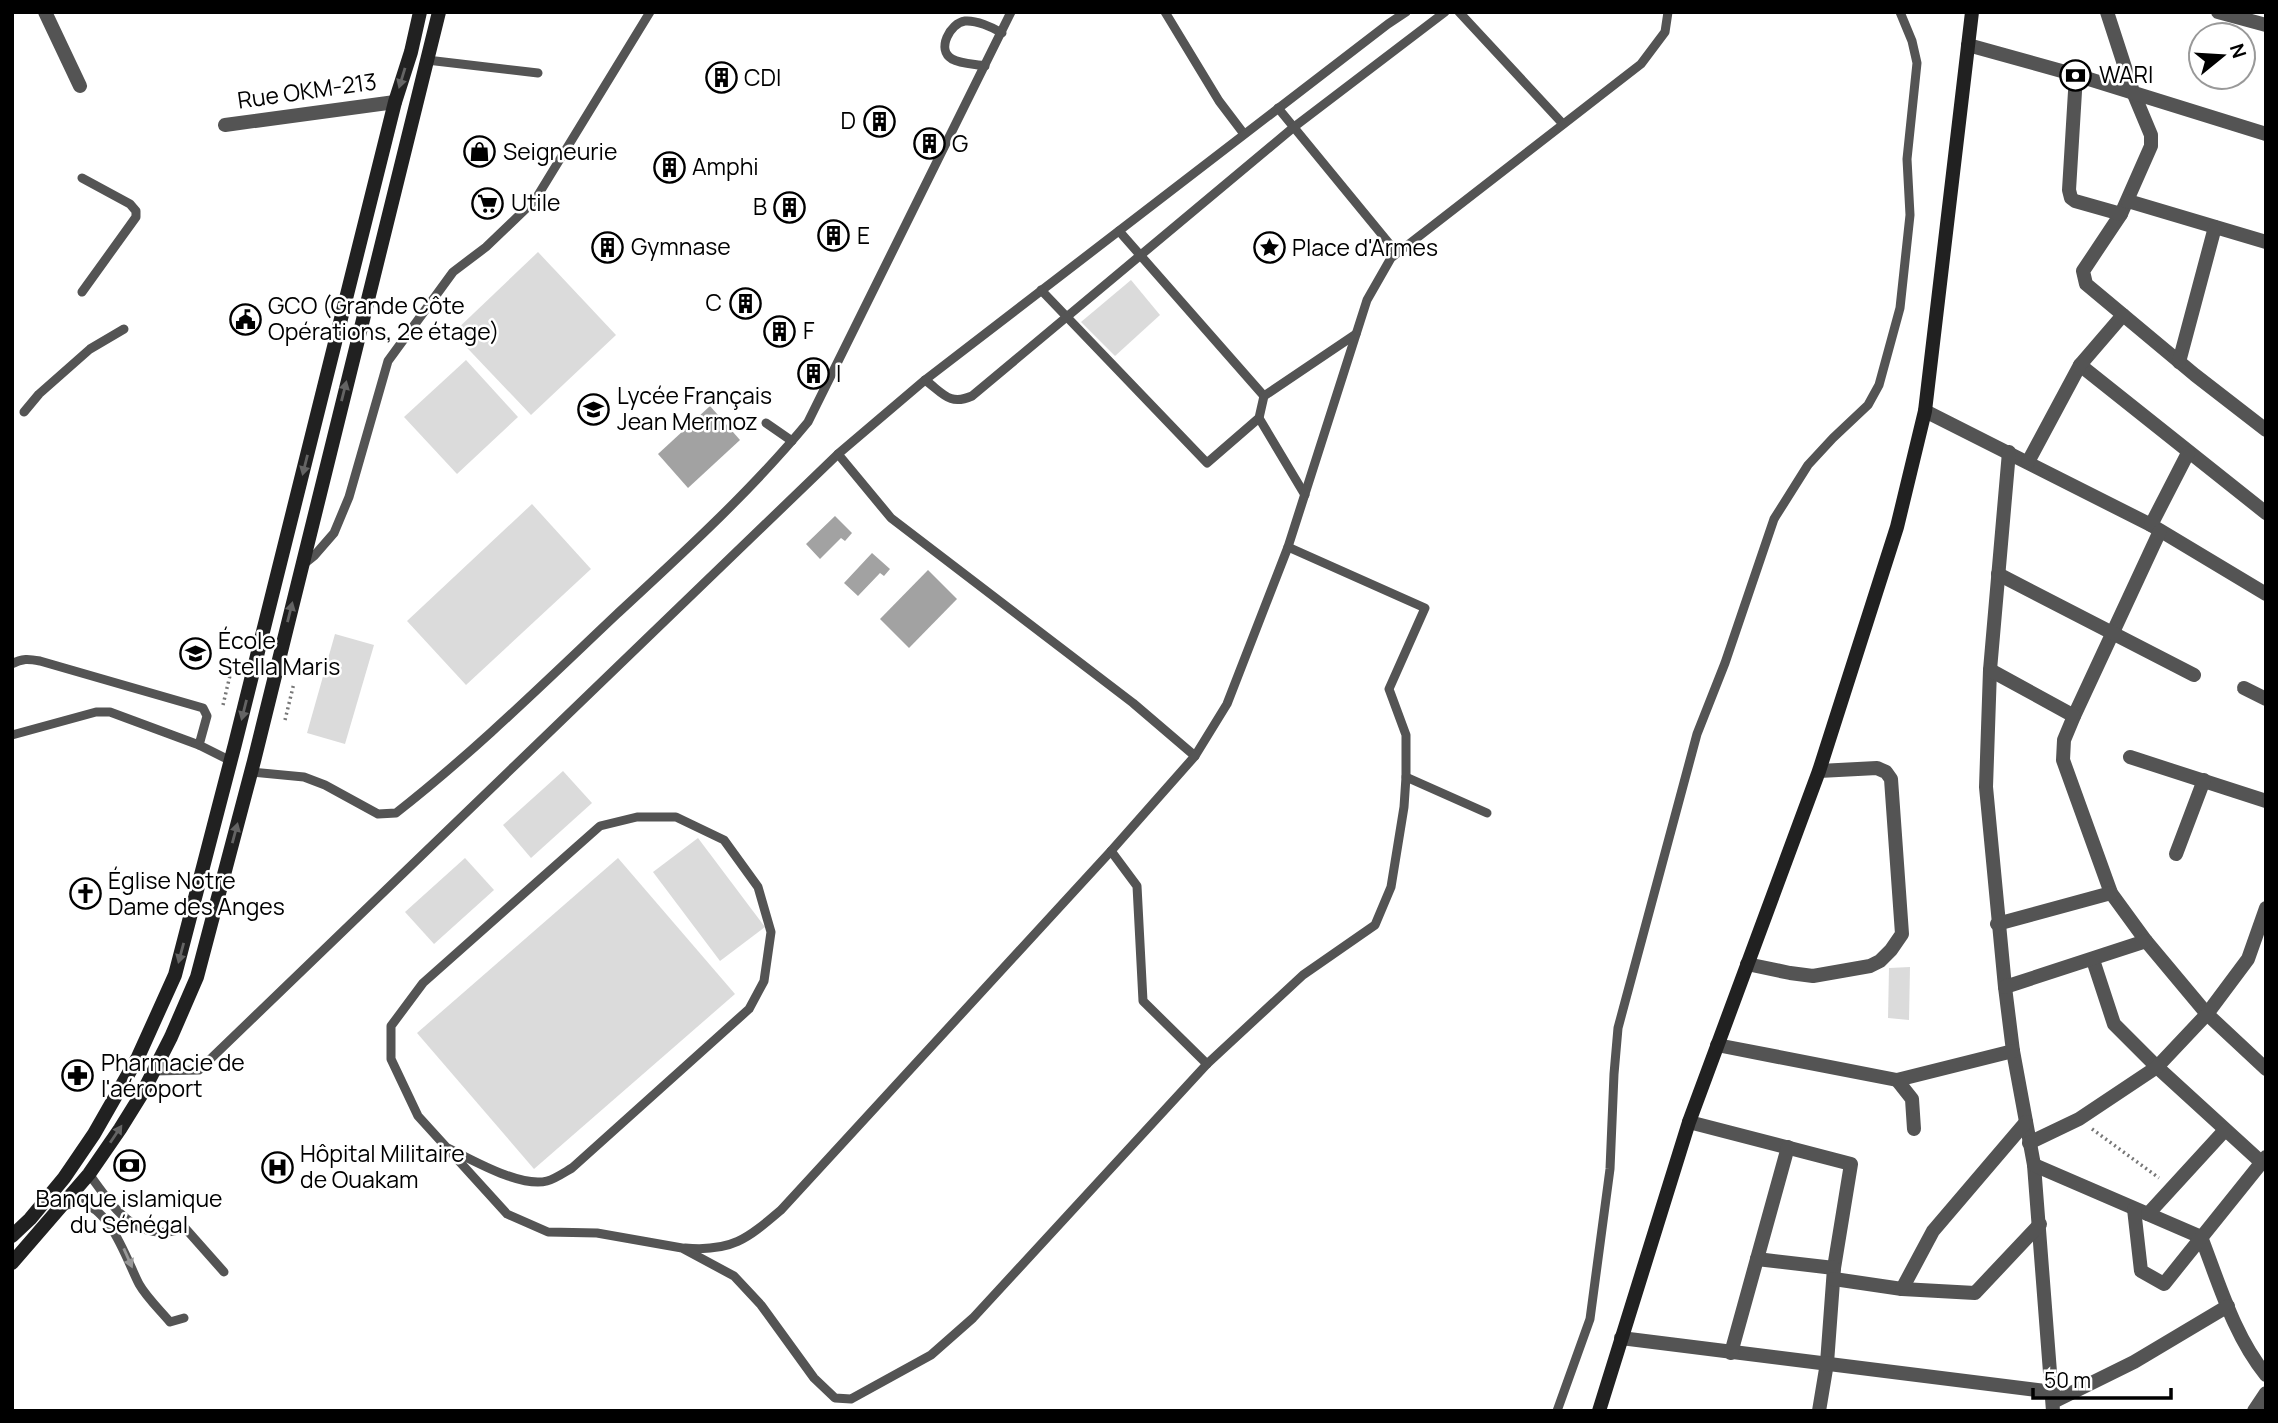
<svg xmlns="http://www.w3.org/2000/svg" width="2278" height="1423" font-family="Manrope,sans-serif">
  <rect width="100%" height="100%" fill="#fff"/>
  <!-- green -->
  <g fill="#dbdbdb">
    <polygon points="538,252 616,335 531,415 453,333"/>
    <polygon points="1131,280 1160,315 1115,356 1081,322"/>
    <polygon points="466,360 518,417 457,474 404,417"/>
    <polygon points="532,504 591,569 466,685 407,621"/>
    <polygon points="335,634 374,645 345,744 307,733"/>
    <polygon points="563,771 592,803 531,858 503,825"/>
    <polygon points="698,838 765,927 720,961 653,872"/>
    <polygon points="465,858 494,890 434,944 405,912"/>
    <polygon points="618,858 735,994 534,1169 417,1033"/>
    <polygon points="1910,967 1909,1020 1888,1018 1889,968"/>
  </g>
  <!-- water -->
  <g fill="#a2a2a2">
    <polygon points="710,406 740,440 688,488 658,454"/>
    <polygon points="835,516 852,533 845,541 841,538 820,559 806,544"/>
    <polygon points="872,553 890,569 884,576 880,573 858,596 844,583"/>
    <polygon points="928,570 957,599 909,648 880,619"/>
  </g>
  <g fill="none" stroke-linecap="round" stroke-linejoin="round">
    <!-- path -->
    <g stroke="#767676" stroke-width="3.5" stroke-dasharray="2 3.5" stroke-linecap="butt">
      <polyline points="223,705 232,667"/>
      <polyline points="285,720 294,683"/>
      <polyline points="2092,1129 2159,1178"/>
    </g>
    <!-- lane -->
    <g stroke="#545454" stroke-width="9">
      <polyline points="1165,12 1219,101 1244,134"/>
      <polyline points="1459,12 1563,124"/>
      <polyline points="427,60 538,73"/>
      <path d="M985,66C975,64 961,64 952,59C936,50 950,23 965,21C976,20 992,27 1002,33"/>
      <polyline points="1278,108 1397,253"/>
      <polyline points="82,178 130,204 136,211 136,217 82,292"/>
      <polyline points="1119,231 1264,396"/>
      <polyline points="1041,290 1207,463 1259,418 1264,396 1356,334"/>
      <path d="M925,380C943,393 949,406 972,396L1294,127L1445,12"/>
      <polyline points="24,412 39,394 90,349 124,329"/>
      <polyline points="1259,418 1305,495"/>
      <polyline points="766,423 792,441"/>
      <polyline points="838,454 891,518 1133,703 1195,756"/>
      <polyline points="304,564 314,556 334,533 349,497 388,361 453,272 486,247 535,200 650,12"/>
      <path d="M12,664C22,658 29,659 40,661L203,708L207,716L199,745L231,761"/>
      <polyline points="12,735 96,712 110,712 199,745"/>
      <path d="M251,772L304,777L325,785L378,814L396,813C474,752 545,682 617,614C683,553 751,491 808,422L1011,12"/>
      <polyline points="1406,777 1487,813"/>
      <polyline points="1111,851 1137,886 1143,1001 1207,1064"/>
      <polyline points="154,1071 199,1070 838,454 925,380 1388,24 1406,12"/>
      <path d="M446,1147C471,1159 520,1188 547,1181C555,1179 565,1172 572,1168L749,1009L764,981L771,932L758,887L724,840L676,817H637L600,826L423,983L391,1026V1059L418,1116L507,1214L548,1232L597,1233L682,1248L734,1276L761,1305L814,1378L835,1398L851,1399L931,1355L973,1318L1207,1064L1303,975L1375,925L1391,887L1404,807L1406,777V735L1389,689L1425,608L1288,547"/>
      <path d="M89,1174C114,1208 136,1245 185,1228L224,1272"/>
      <path d="M63,1206C68,1205 74,1202 79,1203C110,1206 127,1261 139,1284C147,1298 160,1310 170,1322L184,1318"/>
      <path d="M685,1248C732,1252 747,1239 781,1210L1111,851L1195,756L1227,704L1288,547L1367,300L1391,258L1641,64L1665,32L1668,12"/>
      <polyline points="1557,1411 1590,1319 1610,1169 1614,1074 1618,1028 1697,734 1725,663 1774,519 1808,465 1833,438 1868,405 1879,385 1900,308 1910,215 1907,159 1917,63 1912,41 1900,12"/>
    </g>
    <!-- street -->
    <g stroke="#545454" stroke-width="14">
      <polyline points="45,12 80,86"/>
      <polyline points="2107,12 2133,92 2151,135 2151,146 2121,214 2083,271 2086,284 2195,375 2266,430"/>
      <polyline points="2218,12 2266,25"/>
      <polyline points="1968,45 2076,75 2266,134"/>
      <polyline points="2076,75 2069,190 2071,198 2075,201 2121,214"/>
      <polyline points="225,125 395,102"/>
      <polyline points="2128,201 2266,242"/>
      <polyline points="2179,362 2215,227"/>
      <polyline points="2080,365 2266,513"/>
      <polyline points="1925,411 2151,525 2266,594"/>
      <polyline points="2009,452 1990,670 1986,787 2005,987 2013,1051 2034,1165 2053,1411"/>
      <polyline points="2028,462 2080,365 2123,315"/>
      <polyline points="2151,525 2188,453"/>
      <polyline points="2160,531 2074,716 2064,740 2063,760 2111,893 2146,941 2207,1014 2266,1069"/>
      <polyline points="1998,574 2194,675"/>
      <polyline points="1990,670 2074,716"/>
      <polyline points="2244,688 2266,699"/>
      <polyline points="2130,757 2266,801"/>
      <polyline points="2176,854 2204,780"/>
      <polyline points="1997,924 2111,893"/>
      <polyline points="2093,960 2114,1024 2157,1067 2261,1162"/>
      <polyline points="1747,964 1790,973 1813,976 1870,966 1880,961 1891,950 1902,934 1891,779 1886,772 1877,768 1819,771"/>
      <polyline points="2005,987 2146,941"/>
      <polyline points="1717,1045 1897,1080 2013,1051"/>
      <polyline points="1897,1080 1912,1099 1914,1129"/>
      <polyline points="1689,1122 1851,1164 1834,1268 1827,1363 1819,1411"/>
      <polyline points="2029,1143 2079,1119 2157,1067 2207,1014 2248,959 2266,908"/>
      <path d="M2034,1165L2201,1237C2219,1283 2234,1336 2266,1375"/>
      <polyline points="2134,1209 2141,1271 2164,1284 2266,1157"/>
      <polyline points="2148,1214 2225,1130"/>
      <polyline points="1757,1259 1834,1268"/>
      <polyline points="1834,1279 1902,1289 1975,1293 2040,1224"/>
      <polyline points="1902,1289 1933,1231 2026,1122"/>
      <polyline points="1621,1338 2053,1392"/>
      <polyline points="1731,1353 1788,1147"/>
      <polyline points="2053,1402 2134,1362 2228,1306"/>
      <polyline points="2254,1411 2266,1393"/>
    </g>
    <!-- secondary -->
    <g stroke="#212121" stroke-width="14">
      <polyline points="12,1236 30,1219 64,1178 94,1134 138,1057 175,975 235,744 395,102 411,52 420,12"/>
      <polyline points="12,1263 89,1174 120,1129 143,1092 171,1037 197,977 254,761 439,12"/>
      <polyline points="1599,1411 1689,1122 1819,771 1897,527 1925,411 1972,12"/>
    </g>
  </g>
  <!-- one-way arrows -->
  <defs><path id="oneway-solid" d="M-6-.8H1V-3.2L6.5 0L1 3.2V.8H-6Z" transform="scale(1.75)"/></defs>
  <g fill="#646464">
    <use href="#oneway-solid" transform="translate(402 78) rotate(107)"/>
    <use href="#oneway-solid" transform="translate(344 391) rotate(-76)"/>
    <use href="#oneway-solid" transform="translate(305 465) rotate(104)"/>
    <use href="#oneway-solid" transform="translate(290 612) rotate(-76)"/>
    <use href="#oneway-solid" transform="translate(244 710) rotate(104)"/>
    <use href="#oneway-solid" transform="translate(235 833) rotate(-75)"/>
    <use href="#oneway-solid" transform="translate(181 953) rotate(105)"/>
    <use href="#oneway-solid" transform="translate(116 1134) rotate(-56)"/>
  </g>
  <use fill="#989898" href="#oneway-solid" transform="translate(128 1258) rotate(66)"/>
  <!-- icons -->
  <defs>
    <symbol id="bank-ring" viewBox="-11 -11 22 22"><circle r="9.5" fill="#fff" stroke="#000" stroke-width="1.5"/><path d="M-6-4H6V4H-6ZM0-2.3a2.3 2.3 0 1 0 0 4.6a2.3 2.3 0 1 0 0-4.6Z" fill="#000"/></symbol>
    <symbol id="building-ring" viewBox="-11 -11 22 22"><circle r="9.5" fill="#fff" stroke="#000" stroke-width="1.5"/><path d="M-4-6H4V6H1V3H-1V6H-4ZM-2.5-4.3h1.7v1.8h-1.7ZM.8-4.3h1.7v1.8H.8ZM-2.5-1h1.7V.8h-1.7ZM.8-1h1.7V.8H.8Z" fill="#000"/></symbol>
    <symbol id="shop-ring" viewBox="-11 -11 22 22"><circle r="9.5" fill="#fff" stroke="#000" stroke-width="1.5"/><path d="M-5-2.5h2.3a2.7 3.5 0 0 1 5.4 0H5L5.5 6h-11ZM-1.5-2.5h3a1.5 2.3 0 0 0-3 0Z" fill="#000"/></symbol>
    <symbol id="supermarket-ring" viewBox="-11 -11 22 22"><circle r="9.5" fill="#fff" stroke="#000" stroke-width="1.5"/><path d="M-6-5.5h2.5l.6 2H6L4.5 2H-2.5L-4.4-4H-6ZM-1.5 3.2a1.3 1.3 0 1 0 .1 0ZM3 3.2a1.3 1.3 0 1 0 .1 0Z" fill="#000"/></symbol>
    <symbol id="sight-ring" viewBox="-11 -11 22 22"><circle r="9.5" fill="#fff" stroke="#000" stroke-width="1.5"/><path d="M0-6L1.8-2.2L6-1.7L2.9 1.2L3.7 5.4L0 3.3L-3.7 5.4L-2.9 1.2L-6-1.7L-1.8-2.2Z" fill="#000"/></symbol>
    <symbol id="civic-ring" viewBox="-11 -11 22 22"><circle r="9.5" fill="#fff" stroke="#000" stroke-width="1.5"/><path d="M-.6-6.5H3V-4.5H.6V-3L4-1V1h2V6H-6V1h2V-1L-.6-3ZM-1.2 2.5V6h2.4V2.5Z" fill="#000"/></symbol>
    <symbol id="school-ring" viewBox="-11 -11 22 22"><circle r="9.5" fill="#fff" stroke="#000" stroke-width="1.5"/><path d="M0-5L7-2L0 1L-7-2ZM-4 1L0 2.5L4 1V4Q0 6-4 4Z" fill="#000"/></symbol>
    <symbol id="church-ring" viewBox="-11 -11 22 22"><circle r="9.5" fill="#fff" stroke="#000" stroke-width="1.5"/><path d="M-1.2-6h2.4v3.5h3.3v2.4h-3.3V6h-2.4V-.1h-3.3v-2.4h3.3Z" fill="#000"/></symbol>
    <symbol id="pharmacy-ring" viewBox="-11 -11 22 22"><circle r="9.5" fill="#fff" stroke="#000" stroke-width="1.5"/><path d="M-2-6h4v4h4v4h-4v4h-4v-4h-4v-4h4Z" fill="#000"/></symbol>
    <symbol id="hospital-ring" viewBox="-11 -11 22 22"><circle r="9.5" fill="#fff" stroke="#000" stroke-width="1.5"/><path d="M-5-5h3v3.5h4V-5h3V5h-3V1.5h-4V5h-3Z" fill="#000"/></symbol>
  </defs>
  <g fill-rule="evenodd">
    <use href="#bank-ring" x="2058" y="58" width="35" height="35"/>
    <use href="#building-ring" x="704" y="60" width="35" height="35"/>
    <use href="#building-ring" x="862" y="104" width="35" height="35"/>
    <use href="#building-ring" x="912" y="126" width="35" height="35"/>
    <use href="#shop-ring" x="462" y="134" width="35" height="35"/>
    <use href="#building-ring" x="652" y="150" width="35" height="35"/>
    <use href="#supermarket-ring" x="470" y="186" width="35" height="35"/>
    <use href="#building-ring" x="772" y="190" width="35" height="35"/>
    <use href="#building-ring" x="816" y="218" width="35" height="35"/>
    <use href="#building-ring" x="590" y="230" width="35" height="35"/>
    <use href="#sight-ring" x="1252" y="230" width="35" height="35"/>
    <use href="#building-ring" x="728" y="286" width="35" height="35"/>
    <use href="#civic-ring" x="228" y="302" width="35" height="35"/>
    <use href="#building-ring" x="762" y="314" width="35" height="35"/>
    <use href="#building-ring" x="796" y="356" width="35" height="35"/>
    <use href="#school-ring" x="576" y="392" width="35" height="35"/>
    <use href="#school-ring" x="178" y="636" width="35" height="35"/>
    <use href="#church-ring" x="68" y="876" width="35" height="35"/>
    <use href="#pharmacy-ring" x="60" y="1058" width="35" height="35"/>
    <use href="#bank-ring" x="112" y="1148" width="35" height="35"/>
    <use href="#hospital-ring" x="260" y="1150" width="35" height="35"/>
  </g>
  <g text-anchor="middle" stroke-width="5" stroke-linejoin="round" paint-order="stroke">
    <!-- poi labels -->
    <g font-size="23" fill="#000" stroke="#fff" text-anchor="start">
      <text x="2099" y="83">WARI</text>
      <text x="744" y="86">CDI</text>
      <text x="856" y="129" text-anchor="end">D</text>
      <text x="952" y="152">G</text>
      <text x="503" y="160">Seigneurie</text>
      <text x="692" y="175">Amphi</text>
      <text x="511" y="211">Utile</text>
      <text x="767" y="215" text-anchor="end">B</text>
      <text x="857" y="244">E</text>
      <text x="631" y="255">Gymnase</text>
      <text x="1292" y="256">Place d'Armes</text>
      <text x="722" y="311" text-anchor="end">C</text>
      <text x="268" y="314">GCO (Grande Côte<tspan x="268" dy="26">Opérations, 2e étage)</tspan></text>
      <text x="803" y="339">F</text>
      <text x="836" y="382">I</text>
      <text x="617" y="404">Lycée Français<tspan x="617" dy="26">Jean Mermoz</tspan></text>
      <text x="218" y="649">École<tspan x="218" dy="26">Stella Maris</tspan></text>
      <text x="108" y="889">Église Notre<tspan x="108" dy="26">Dame des Anges</tspan></text>
      <text x="101" y="1071">Pharmacie de<tspan x="101" dy="26">l'aéroport</tspan></text>
      <text x="300" y="1162">Hôpital Militaire<tspan x="300" dy="26">de Ouakam</tspan></text>
      <text x="129" y="1207" text-anchor="middle">Banque islamique<tspan x="129" dy="26">du Sénégal</tspan></text>
    </g>
    <!-- street labels -->
    <g font-size="23" fill="#000" stroke="#fff">
      <text transform="translate(307 91) rotate(-8)" y="8">Rue OKM-213</text>
    </g>
  </g>
  <!-- border -->
  <rect width="2278" height="1423" fill="none" stroke="#000000" stroke-width="28"/>
  <!-- north arrow -->
  <g transform="translate(2222 56) rotate(72)"><circle r="33" fill="#ffffff" stroke="#999999" stroke-width="2"/>
  <path d="M0-5L12 26L0 18L-12 26Z" fill="#000000"/>
  <text y="-10" font-size="19" font-weight="bold" text-anchor="middle" fill="#000000">N</text>
  </g>
  <!-- scale -->
  <path d="M2033 1388v10h138v-10" fill="none" stroke="#000000" stroke-width="3.5"/>
  <text x="2044" y="1388" font-size="21" fill="#000000" stroke="#ffffff" stroke-width="5" paint-order="stroke">50 m</text>
</svg>
